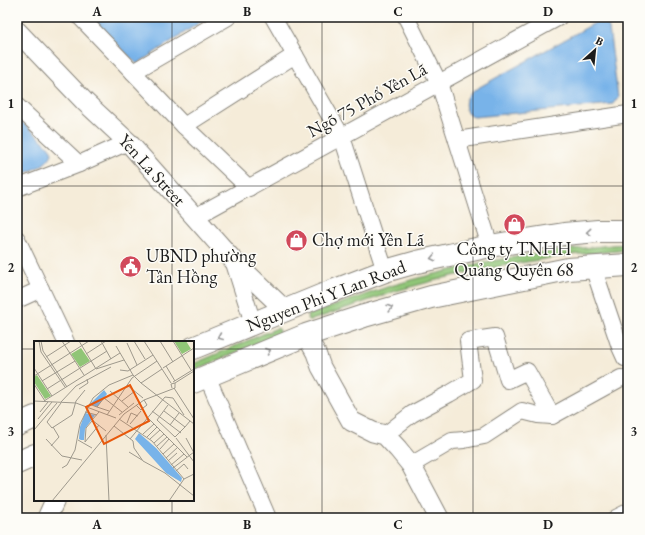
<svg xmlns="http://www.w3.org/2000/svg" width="645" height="535" font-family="'EB Garamond',serif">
  <rect width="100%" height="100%" fill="#fdfcf7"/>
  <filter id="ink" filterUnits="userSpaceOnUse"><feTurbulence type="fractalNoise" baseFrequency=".025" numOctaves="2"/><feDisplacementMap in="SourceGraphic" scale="8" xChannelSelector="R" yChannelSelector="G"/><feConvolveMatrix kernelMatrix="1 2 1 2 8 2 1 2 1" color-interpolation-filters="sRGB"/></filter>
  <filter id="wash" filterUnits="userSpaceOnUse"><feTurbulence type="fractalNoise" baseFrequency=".012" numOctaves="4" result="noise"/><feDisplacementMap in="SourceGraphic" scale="16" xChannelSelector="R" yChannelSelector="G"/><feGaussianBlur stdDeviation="0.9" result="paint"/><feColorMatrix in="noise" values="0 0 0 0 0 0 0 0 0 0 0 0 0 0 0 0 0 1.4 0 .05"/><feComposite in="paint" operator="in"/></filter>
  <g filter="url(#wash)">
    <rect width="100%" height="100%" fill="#f5ecd9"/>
    <!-- green -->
    <g fill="#90c577" stroke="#56704a">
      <polygon points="628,244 628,250 569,255 484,269 444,278 396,291 312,320 308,320 307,318 308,315 387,287 418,278 480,263 545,252 612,245"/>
      <polygon points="277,328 279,329 280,331 279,334 193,371 193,364"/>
    </g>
    <!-- water -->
    <g fill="#78b3e9" stroke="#4a6882">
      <polygon points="89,17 208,17 137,64"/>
      <path d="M602,19L606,21L609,28L618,97L613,104L474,117L467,113C463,100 466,98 476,89Z"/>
      <path d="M17,117L48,146L51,150L52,154C46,167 29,171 17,177Z"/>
    </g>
  </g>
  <g filter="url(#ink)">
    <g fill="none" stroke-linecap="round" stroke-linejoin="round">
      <defs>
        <g id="minor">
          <polyline points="80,17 133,72 228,17"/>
          <polyline points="273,17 342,137 385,271"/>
          <polyline points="406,17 439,83 490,246"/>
          <polyline points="133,72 184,126 249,188"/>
          <polyline points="17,106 79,164"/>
          <polyline points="184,126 295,55"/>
          <polyline points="457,140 628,114"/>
          <polyline points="17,188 79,164 128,142"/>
          <polyline points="195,217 559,17"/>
          <polyline points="17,239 66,342"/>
          <polyline points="233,260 253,323"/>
          <polyline points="593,267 620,347 625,358 628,358"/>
          <polyline points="17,300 41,289"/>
          <polyline points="207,376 268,518"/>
          <polyline points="385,435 412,414 449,394 473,380 468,341 495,337 508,380 527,371 552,416"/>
          <polyline points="411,465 452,441 464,440 484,436 522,411 538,415 552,416 621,378"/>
          <polyline points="616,518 628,512"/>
        </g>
        <g id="tertiary">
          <polyline points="17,31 85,102 128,142 233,260 285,310"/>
          <polyline points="306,335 316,353 321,367 351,421 373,432 385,435 398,449 411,465 439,518"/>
          <polyline points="47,518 55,500"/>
        </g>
        <g id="primary">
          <polyline points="193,348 330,292 385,271 417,262 490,246 564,234 598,231 628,231"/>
          <polyline points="193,382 306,335 364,316 431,297 568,269 628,265"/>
          <polyline points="17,425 35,417"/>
          <polyline points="17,463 35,455"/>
        </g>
      </defs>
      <!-- minor casing -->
      <use href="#minor" stroke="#88847a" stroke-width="18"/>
      <!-- tertiary casing -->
      <use href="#tertiary" stroke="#88847a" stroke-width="21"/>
      <!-- primary casing -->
      <use href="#primary" stroke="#88847a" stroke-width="24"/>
      <!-- minor -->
      <use href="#minor" stroke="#fff" stroke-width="16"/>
      <!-- tertiary -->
      <use href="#tertiary" stroke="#fff" stroke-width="19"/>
      <!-- primary -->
      <use href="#primary" stroke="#fff" stroke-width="22"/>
    </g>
    <!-- one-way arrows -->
    <defs><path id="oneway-chevron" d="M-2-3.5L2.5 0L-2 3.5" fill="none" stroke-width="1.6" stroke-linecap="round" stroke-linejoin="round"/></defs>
    <g stroke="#999">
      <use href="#oneway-chevron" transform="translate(589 232) rotate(175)"/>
      <use href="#oneway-chevron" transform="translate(433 258) rotate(168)"/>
      <use href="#oneway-chevron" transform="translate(390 308) rotate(-17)"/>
      <use href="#oneway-chevron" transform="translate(220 337) rotate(157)"/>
      <use href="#oneway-chevron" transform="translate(268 351) rotate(-22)"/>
    </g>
  </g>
  <!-- grid -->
  <path fill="none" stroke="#1c1c1c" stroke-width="1" stroke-opacity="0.55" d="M172,17V342M322,17V518M473,17V518M17,186H628M17,349H35M193,349H628M172,500V518"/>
  <!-- icons -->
  <defs>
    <symbol id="shop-disc" viewBox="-11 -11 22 22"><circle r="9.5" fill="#d1495b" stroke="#fdfcf7"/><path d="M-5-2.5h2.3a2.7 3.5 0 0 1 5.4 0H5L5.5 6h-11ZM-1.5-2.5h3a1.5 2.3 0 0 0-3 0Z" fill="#fff"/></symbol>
    <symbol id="civic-disc" viewBox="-11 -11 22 22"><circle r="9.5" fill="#d1495b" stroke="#fdfcf7"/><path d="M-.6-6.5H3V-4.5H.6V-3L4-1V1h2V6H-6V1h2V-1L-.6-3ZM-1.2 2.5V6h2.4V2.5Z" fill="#fff"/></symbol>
  </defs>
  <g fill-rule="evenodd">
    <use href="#shop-disc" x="502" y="212" width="25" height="25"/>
    <use href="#shop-disc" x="284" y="228" width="25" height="25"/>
    <use href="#civic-disc" x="118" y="254" width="25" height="25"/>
  </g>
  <g text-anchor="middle" stroke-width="3" stroke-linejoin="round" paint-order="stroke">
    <!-- street labels -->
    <g font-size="18" fill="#1c1c1c" stroke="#fdfcf7">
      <text transform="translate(367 100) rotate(-29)" y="6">Ngõ 75 Phố Yên Lã</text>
      <text transform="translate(152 170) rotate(48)" y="6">Yen La Street</text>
      <text transform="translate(326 296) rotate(-21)" y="6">Nguyen Phi Y Lan Road</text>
    </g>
    <!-- poi labels -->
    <g font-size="18" fill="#1c1c1c" stroke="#fdfcf7" text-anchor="start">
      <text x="312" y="246">Chợ mới Yên Lã</text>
      <text x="514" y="255" text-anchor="middle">Công ty TNHH<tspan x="514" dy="21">Quảng Quyên 68</tspan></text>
      <text x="146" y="262">UBND phường<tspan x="146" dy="21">Tân Hồng</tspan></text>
    </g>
  </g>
  <!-- overview -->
  <g transform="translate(34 341)">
    <rect width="160" height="160" fill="#f5ecd9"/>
    <path d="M140,0H152L157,8L148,13ZM47,7L56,20L46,26L37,13ZM3,34L17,55L11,58L0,41V36Z" fill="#90c577"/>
    <path d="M70,49L73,53L63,66L56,63ZM51,72L61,74L51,88L50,99H47L45,98L46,86ZM105,92L122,107L148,137L147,141L132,132L101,98Z" fill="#78b3e9"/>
    <path fill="none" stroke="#9e998d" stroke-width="1" d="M5,0L7,11L31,46M7,0L9,10L33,46M28,0L50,34M45,0L62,28L90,19M67,0L77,18M100,0L111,18M110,0L137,42M126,0L139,21M139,0L157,29M93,2L103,24M82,5L99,34L107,42L160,83M52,13L72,0M12,16L37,0M132,25L141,40M0,27L18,55M129,27L160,7M86,29L94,30L119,14M0,35L55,0M8,40L41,20M139,41L160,28M107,42L128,28M141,42L160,30M0,43L11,60M93,44L109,57M140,47L160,78M13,48L73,10M45,48L54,42L53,38M76,50L94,66M0,60L42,62L82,77M10,60L86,12M88,60L101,50M27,61L42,45L77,26M27,62L13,81L18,87L38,74L42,60L51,49M55,63L63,66L70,57L88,71M102,64L107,69L109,67L113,64L110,59M134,64L123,79L141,96L151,86M63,66L75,70M118,70L147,92M130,70L151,86L156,80M6,71L14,61M51,71L63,74M65,71L58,79L72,90M73,74L98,37L123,20M85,74L100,62M114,77L153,116M4,78L18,61M85,78L118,100L150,138L160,133M93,82L97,72L104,75M96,83L107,70M136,84L145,72M80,85L99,100L100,107L109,120L131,132L160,155M0,89L23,62M109,93L120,83M72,94L75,160M113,96L123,86M142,97L160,121M152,97L160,112M12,98L28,115L48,119M96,98L131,56L139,57L150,74M116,98L126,89M44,99L58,107M51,101L52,87L58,80M51,101L65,84M120,102L130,93M17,105L25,96L19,86M123,105L133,96M126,108L135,98M95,111L108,119M129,113L140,103M132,117L144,106M134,120L143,112M137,124L150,113M28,127L33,124L41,109L46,83L59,57L75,44L99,34M139,127L160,111M142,130L150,123L154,128M18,160L90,73L110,59L141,47V42L137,43L138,47M135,160L150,138"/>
    <path fill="#e8590c" fill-opacity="0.15" stroke="#e8590c" stroke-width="2" d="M96,44L115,80L70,103L52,66Z"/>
    <rect width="160" height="160" fill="none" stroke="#1c1c1c" stroke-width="2"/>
  </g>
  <!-- margin -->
  <rect width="645" height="535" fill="none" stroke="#fdfcf7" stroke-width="44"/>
  <!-- north arrow -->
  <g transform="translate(595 50) rotate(27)" stroke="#fdfcf7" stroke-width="3" paint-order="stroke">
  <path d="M0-3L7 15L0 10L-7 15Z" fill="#1c1c1c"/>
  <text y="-6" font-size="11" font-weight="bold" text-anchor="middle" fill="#1c1c1c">B</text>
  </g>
  <rect x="22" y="22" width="601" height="491" fill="none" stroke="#1c1c1c" stroke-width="1.5"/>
  <g font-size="13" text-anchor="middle" font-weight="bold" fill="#1c1c1c">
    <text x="97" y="16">A</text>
    <text x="247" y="16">B</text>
    <text x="398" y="16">C</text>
    <text x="548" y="16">D</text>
    <text x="11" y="108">1</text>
    <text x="634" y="108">1</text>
    <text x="11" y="272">2</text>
    <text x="634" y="272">2</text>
    <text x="11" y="436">3</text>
    <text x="634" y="436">3</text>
    <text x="97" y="529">A</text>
    <text x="247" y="529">B</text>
    <text x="398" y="529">C</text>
    <text x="548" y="529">D</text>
  </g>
</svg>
